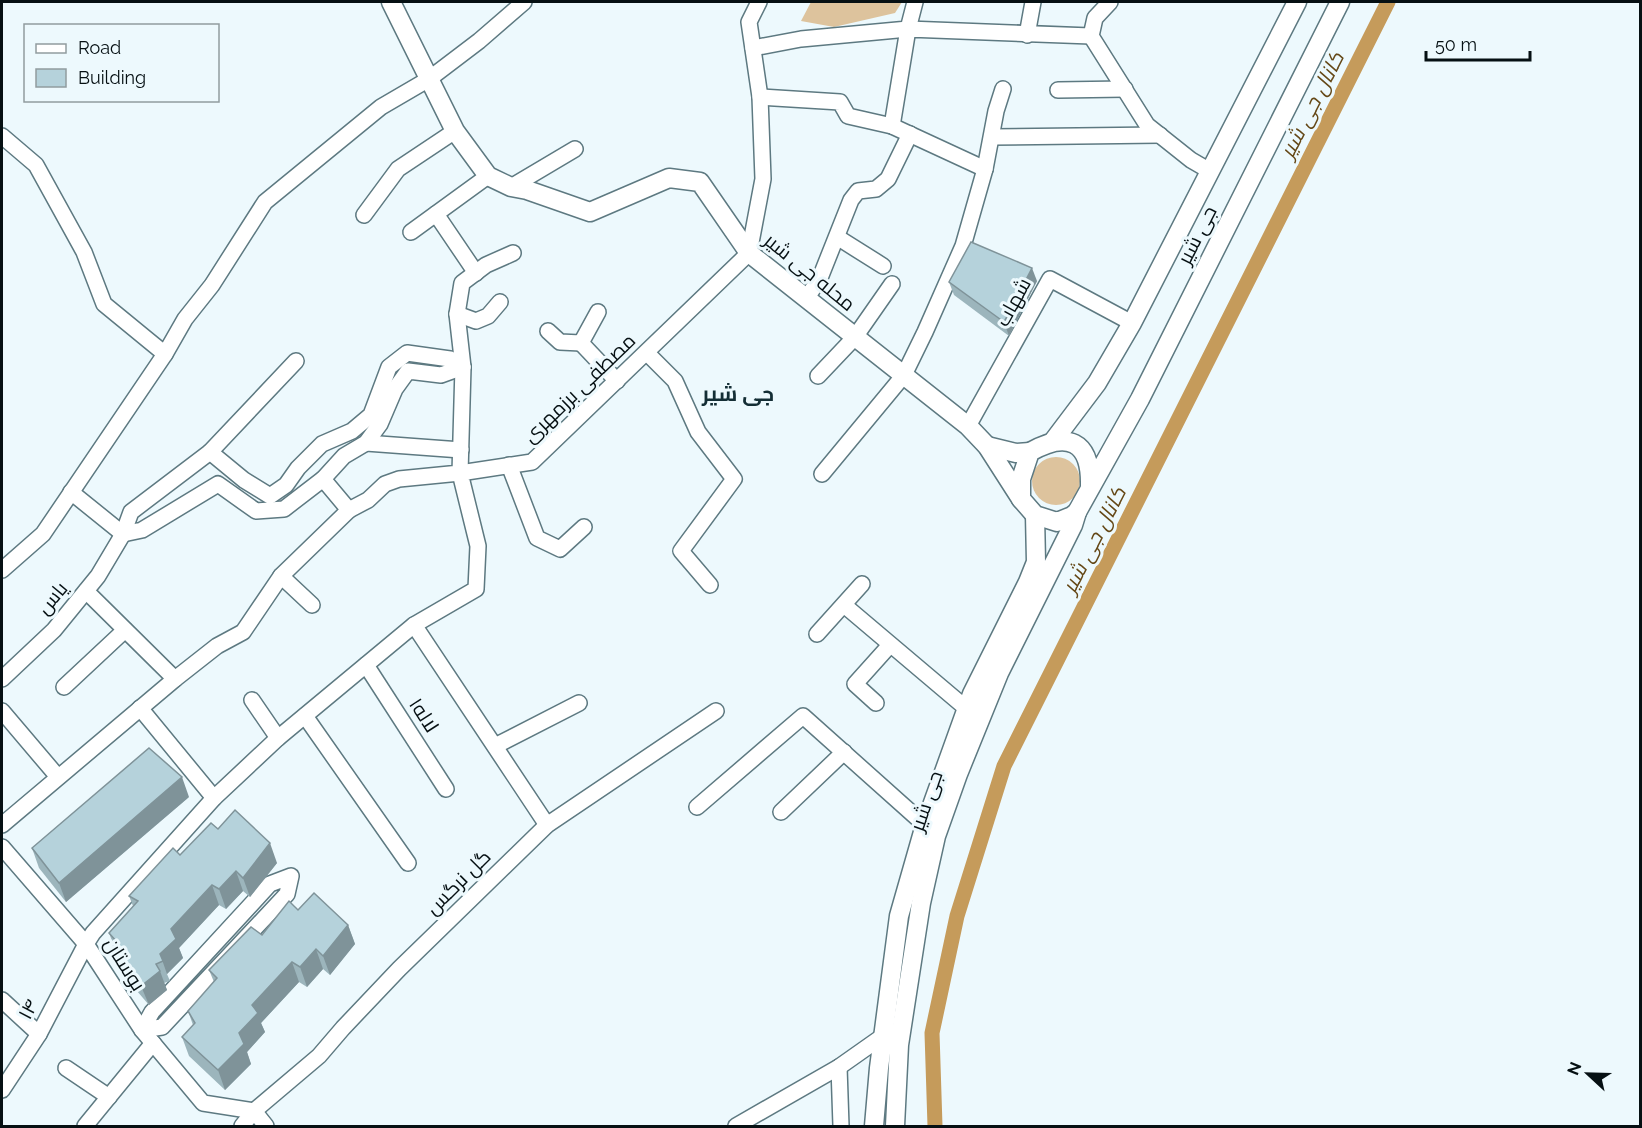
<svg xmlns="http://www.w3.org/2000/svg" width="1642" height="1128" font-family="Raleway,Cairo,sans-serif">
  <rect width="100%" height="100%" fill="#edf9fd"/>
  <!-- green -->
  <g fill="#ddc39d">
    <polygon points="811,2 902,2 895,13 834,27 801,21"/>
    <circle cx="1056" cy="481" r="24"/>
  </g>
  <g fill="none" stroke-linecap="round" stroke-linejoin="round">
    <!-- canal -->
    <polyline stroke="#c59b5b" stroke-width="15" points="935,1126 932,1033 957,916 1004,766 1388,2"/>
    <defs>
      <g id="minor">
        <polyline points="1110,2 1095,18 1091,36 1147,125 1191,160 1210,171"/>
        <polyline points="1027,35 1033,2"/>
        <polyline points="753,48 801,39 908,29 915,2"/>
        <polyline points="1058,90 1125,89"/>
        <polyline points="760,97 840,102 848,116 892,126 985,169"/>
        <polyline points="892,126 908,29 1091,36"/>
        <polyline points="2,136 36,165 84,252 104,304 165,354"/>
        <polyline points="992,137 1160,135"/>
        <polyline points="511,187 575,149"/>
        <polyline points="436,214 476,273"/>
        <polyline points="364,215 398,169 455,131"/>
        <polyline points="411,232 488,176"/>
        <polyline points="837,237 883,266"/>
        <polyline points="806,299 820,278 851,200 858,191 876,189 888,179 910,134"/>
        <polyline points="457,314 476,321 488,316 500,302"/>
        <polyline points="548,331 560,342 581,343 598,312"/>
        <polyline points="581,343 617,381"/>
        <polyline points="647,353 675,381 698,432 734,479 681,551 710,585"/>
        <polyline points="818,376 855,337 892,284"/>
        <polyline points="968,426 1050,279 1132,323"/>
        <polyline points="366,443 461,450"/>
        <polyline points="210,452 296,361"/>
        <polyline points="509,465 537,538 560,549 584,527"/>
        <polyline points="822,474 904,375 925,332 963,246 985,169 996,111 1003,89"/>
        <polyline points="71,492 123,534"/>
        <polyline points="349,510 368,500 385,484 399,479 460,473 463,367 457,314 462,283 486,265 513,253"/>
        <polyline points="123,534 142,530 218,484 256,511 284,509 323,479 344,456 366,443 380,424 395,389 408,371 441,375 463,367"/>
        <polyline points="2,570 43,534 165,354 185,319 212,285 265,202 381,107 429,79 479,41 524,2"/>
        <polyline points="281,576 312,605"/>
        <polyline points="86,591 175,679"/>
        <polyline points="844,605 967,709"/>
        <polyline points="414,625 547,825"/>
        <polyline points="817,634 862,584"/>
        <polyline points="366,665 446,789"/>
        <polyline points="2,679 54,630 98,576 123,534 131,512 210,452 244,480 270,496 286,485 298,468 322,444 352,431 371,415 389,367 407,353 450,359 463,367"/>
        <polyline points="64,687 125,630"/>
        <polyline points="252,700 278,738"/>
        <polyline points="876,703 855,684 890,645"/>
        <polyline points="140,708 214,798"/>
        <polyline points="2,711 58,777"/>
        <polyline points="305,716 408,863"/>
        <polyline points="495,746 579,703"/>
        <polyline points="697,807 803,716 925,825"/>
        <polyline points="781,812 844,752"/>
        <polyline points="2,825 175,679 217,646 243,632 281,576 349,510 323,479"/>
        <polyline points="2,847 86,944 39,1034 2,1090"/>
        <polygon points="291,876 287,894 162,1027 142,1030 152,1012 270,884"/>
        <polyline points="2,1000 39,1034"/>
        <polyline points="839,1067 841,1126"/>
        <polyline points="66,1068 109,1097"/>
        <polyline points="85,1126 153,1043"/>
        <polyline points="242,1126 254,1111 319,1056 343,1028 399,969 547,825 716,711"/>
        <polyline points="266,1126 254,1111 203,1103 142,1030 86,944 93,933 214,798 278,738 414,625 476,589 478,546 460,473 532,462 749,253 763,179 760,97 749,22 759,2"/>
        <polyline points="736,1126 839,1067 883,1036"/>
      </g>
      <g id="major">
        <polyline points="391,2 455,131 488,176 511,187 527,190 590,212 669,178 700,182 749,253 968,426 987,446 1021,499"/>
        <polyline points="1054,440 1097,383 1132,323 1297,2"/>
        <polyline points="987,446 1016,453 1030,452"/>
        <path d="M1090,486C1091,440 1067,431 1030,452L1021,479V499L1035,515L1057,522L1072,516L1077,512L1140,399L1340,2"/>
        <polyline points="874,1126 879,1068 899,916 925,825 972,694 1028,582 1036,562 1035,515"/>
        <polyline points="895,1126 899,1045 921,903 936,836 958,774 999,673 1073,525 1077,512"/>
      </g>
    </defs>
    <!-- minor casing -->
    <use href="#minor" stroke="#5d7981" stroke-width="18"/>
    <!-- major casing -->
    <use href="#major" stroke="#5d7981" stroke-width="21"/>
    <!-- minor -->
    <use href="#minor" stroke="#fff" stroke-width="15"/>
    <!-- major -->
    <use href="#major" stroke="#fff" stroke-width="18"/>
  </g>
  <!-- wall -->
  <g fill="#9cb5bc">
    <polygon points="1037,281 1009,336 954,295 949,282"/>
    <polygon points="189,797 66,902 39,868 32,848"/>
    <polygon points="218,829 277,863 250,897 243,891 226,909 219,905 179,948 183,958 167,974 170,981 164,983 167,990 149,1005 118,969 111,949 114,946 109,933 133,906 129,896 180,855"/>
    <polygon points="298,910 348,925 355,944 330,975 323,969 307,987 299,982 261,1023 265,1032 247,1052 251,1064 225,1090 189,1056 182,1037 193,1025 188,1011 214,982 209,970"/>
  </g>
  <!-- shaded-wall -->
  <g fill="#7f9399">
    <polygon points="1032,268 1037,281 1009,336 1004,322"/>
    <polygon points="182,777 189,797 66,902 59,883"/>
    <polygon points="270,843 277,863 250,897 243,878"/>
    <polygon points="236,871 243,891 226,909 219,889"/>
    <polygon points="212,885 219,905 179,948 183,958 167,974 160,954 171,929"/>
    <polygon points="348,925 355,944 330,975 323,956"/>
    <polygon points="316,949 323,969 307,987 300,967"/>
    <polygon points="292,962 299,982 261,1023 265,1032 247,1052 251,1064 225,1090 218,1070 239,1033 252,1005"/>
    <polygon points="160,971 167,990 149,1005 141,986"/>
  </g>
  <!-- building -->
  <g fill="#b5d2db" stroke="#7f9399" stroke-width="1.5">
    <polygon points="971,242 1032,268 1004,322 949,282"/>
    <polygon points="149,748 182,777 59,883 32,848"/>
    <polygon points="235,810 270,843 243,878 236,871 219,889 212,885 171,929 176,939 160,954 163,961 156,964 160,971 141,986 111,949 117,942 109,933 138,901 129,896 173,848 180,855 211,823 218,829"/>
    <polygon points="314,893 348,925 323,956 316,949 300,967 292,962 252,1005 258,1013 239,1033 244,1044 218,1070 182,1037 195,1023 188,1011 217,978 209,970 251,927 262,935 289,901 298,910"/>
  </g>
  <g text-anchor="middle" stroke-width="6" stroke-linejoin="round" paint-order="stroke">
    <!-- street labels -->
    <g font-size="20" fill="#061013" stroke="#edf9fd">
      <text transform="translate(1197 235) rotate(-63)" y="7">جی شیر</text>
      <text transform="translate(810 272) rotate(39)" y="7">محله جی شیر</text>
      <text transform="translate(1013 302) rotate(-61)" y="7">شهاب</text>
      <text transform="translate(579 388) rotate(-44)" y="7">مصطفی برزمهری</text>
      <text transform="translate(52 598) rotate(-50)" y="7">یاس</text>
      <text transform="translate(424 715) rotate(57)" y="7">لاله۱</text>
      <text transform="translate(926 801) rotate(-71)" y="7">جی شیر</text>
      <text transform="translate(458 882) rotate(-45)" y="7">گل نرگس</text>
      <text transform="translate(125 964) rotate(58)" y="7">بوستان</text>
      <text transform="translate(28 1009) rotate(-62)" y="7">۱۴</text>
    </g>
    <!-- water labels -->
    <g font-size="21" font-style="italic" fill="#654817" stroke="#edf9fd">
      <text transform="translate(1312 105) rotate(-63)" y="7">کانال جی شیر</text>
      <text transform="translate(1094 540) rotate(-63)" y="7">کانال جی شیر</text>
    </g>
    <!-- neighbourhood labels -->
    <g font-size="21" font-weight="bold" fill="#142e35" stroke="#edf9fd">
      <text x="738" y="401">جی شیر</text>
    </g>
  </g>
  <!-- border -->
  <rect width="1642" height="1128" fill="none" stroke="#061013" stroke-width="6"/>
  <!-- legend -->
  <rect x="24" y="24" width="195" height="78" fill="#edf9fd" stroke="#919c9f" stroke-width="1.5"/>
  <rect x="36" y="44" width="30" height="9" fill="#ffffff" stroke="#919c9f" stroke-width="1.5"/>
  <text x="78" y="54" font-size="18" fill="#061013">Road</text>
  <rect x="36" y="69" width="30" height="18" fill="#b5d2db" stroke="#919c9f" stroke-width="1.5"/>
  <text x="78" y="84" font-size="18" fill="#061013">Building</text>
  <!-- north arrow -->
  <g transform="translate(1588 1074) rotate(292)" stroke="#edf9fd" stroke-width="4.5" paint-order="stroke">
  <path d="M0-4.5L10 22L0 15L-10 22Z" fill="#061013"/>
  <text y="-9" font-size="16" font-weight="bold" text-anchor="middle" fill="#061013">N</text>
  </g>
  <!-- scale -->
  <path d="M1426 51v9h104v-9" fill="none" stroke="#061013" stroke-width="3"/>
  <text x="1435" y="51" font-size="18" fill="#061013" stroke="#edf9fd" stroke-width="4.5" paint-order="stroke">50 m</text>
</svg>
